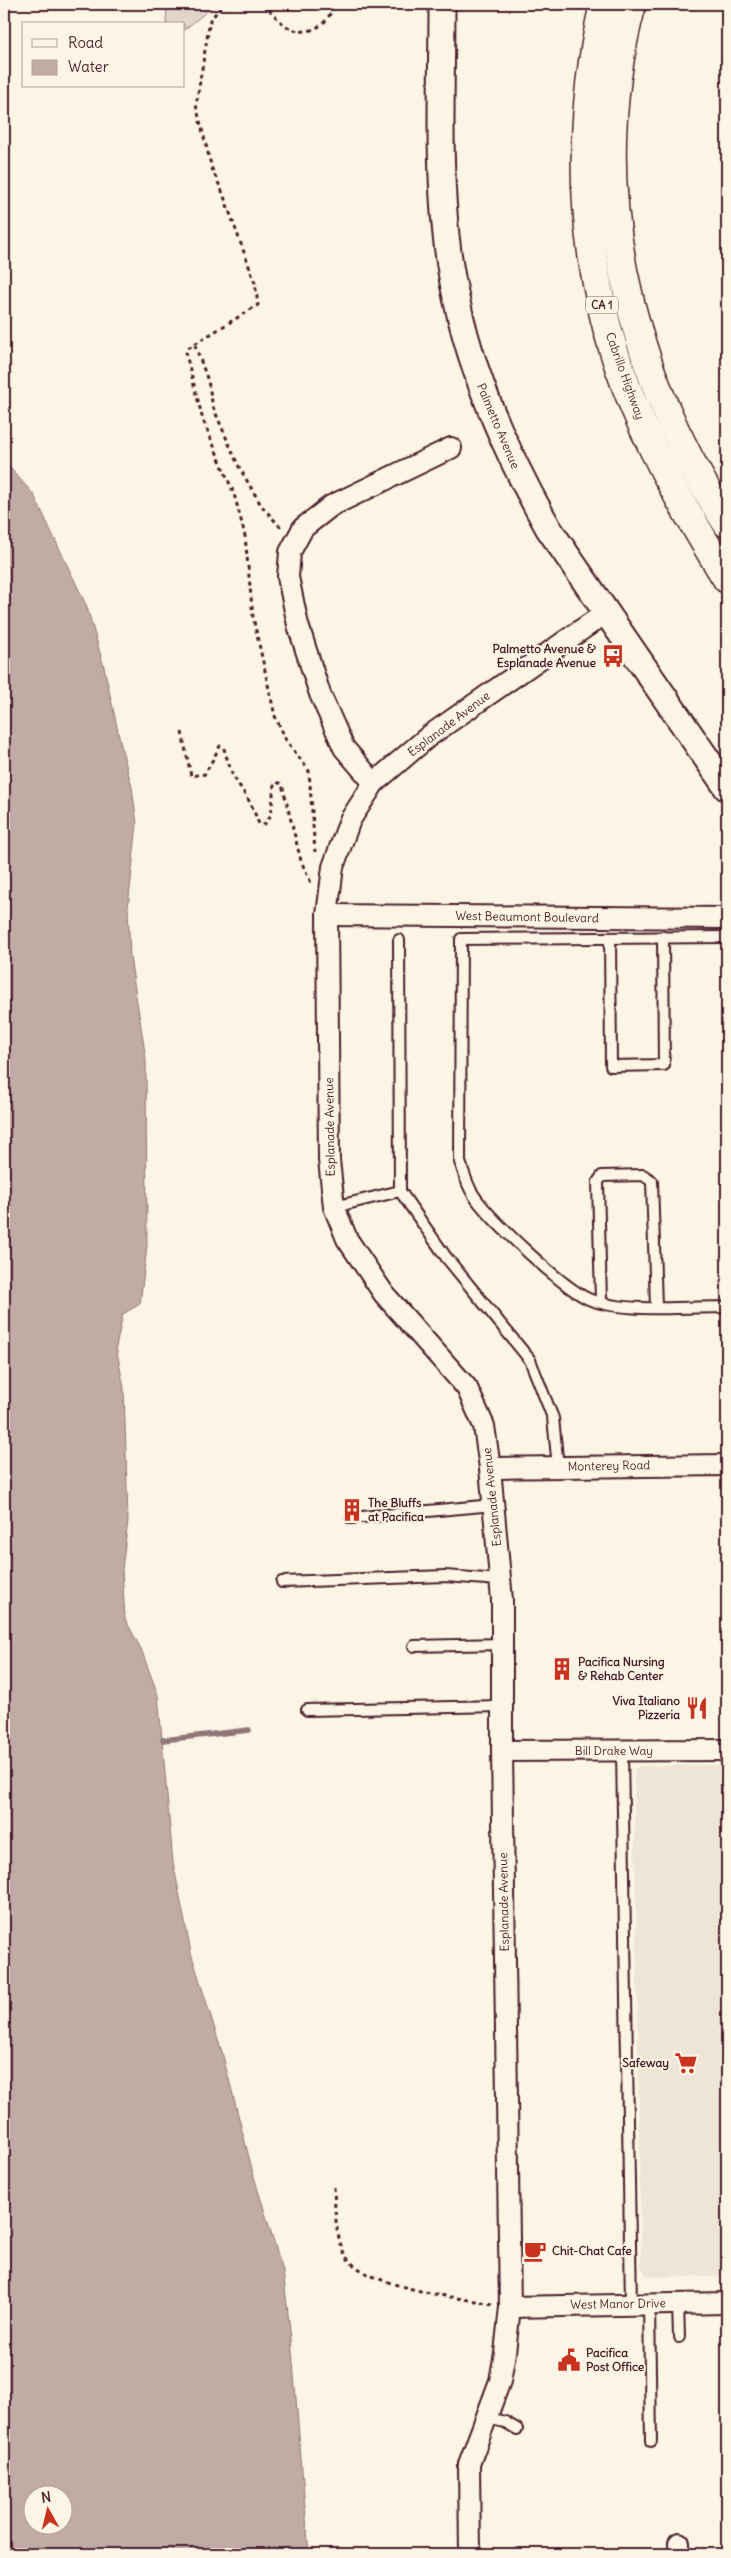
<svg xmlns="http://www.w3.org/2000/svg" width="731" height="2558" font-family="Delius,sans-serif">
  <rect width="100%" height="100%" fill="#fcf5e5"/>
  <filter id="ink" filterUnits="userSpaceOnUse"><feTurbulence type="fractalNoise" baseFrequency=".02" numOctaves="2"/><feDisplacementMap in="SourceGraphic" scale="10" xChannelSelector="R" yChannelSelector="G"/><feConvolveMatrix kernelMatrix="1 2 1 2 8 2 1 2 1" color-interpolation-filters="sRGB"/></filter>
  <g filter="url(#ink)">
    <!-- built -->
    <polygon fill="#eee5d7" points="727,1765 727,2276 652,2277 646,2275 641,2266 634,1770 638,1766"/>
    <!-- green -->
    <polygon fill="#e2d5ca" stroke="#967a7a" points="167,4 216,4 184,30 184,24 166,24"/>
    <!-- water -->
    <path fill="#c0aca5" stroke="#917474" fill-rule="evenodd" d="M4,461L34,495L87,607L104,667L122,750L132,787L137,824L128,907L130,957L146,1059L147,1246L140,1304L123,1314L116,1347L124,1388L128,1521L122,1569L125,1619L141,1649L158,1695L173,1862L191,1953L222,2052L254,2177L283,2271L291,2339L309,2554H4ZM32,2496H62V2526H32Z"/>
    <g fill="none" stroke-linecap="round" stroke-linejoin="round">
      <!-- stream -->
      <polyline stroke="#917474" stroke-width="5.5" points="163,1740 249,1730"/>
      <defs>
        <g id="service">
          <path d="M727,937L461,939L460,1162C464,1173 467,1185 473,1194C488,1218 566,1291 591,1300C626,1313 689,1307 727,1307"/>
          <polyline points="610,938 611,1066 664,1065 663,937"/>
          <polyline points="399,940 400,1191 446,1257 530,1360 553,1418 558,1467"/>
          <polyline points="334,1207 400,1191"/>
          <polyline points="601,1302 598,1182 602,1176 643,1175 652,1181 656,1307"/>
          <polyline points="351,1518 494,1505"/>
          <polyline points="282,1582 445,1576 500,1580"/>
          <polyline points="414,1646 502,1644"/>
          <polyline points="307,1710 502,1706"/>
          <polyline points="622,1752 631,2304"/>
          <polyline points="649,2304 651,2441"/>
          <polyline points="678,2304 679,2337"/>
          <polyline points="487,2418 505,2422 517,2429"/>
        </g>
        <g id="minor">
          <polyline points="374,783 344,748 320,694 298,625 288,577 290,552 303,528 331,506 451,448"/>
          <polyline points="327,915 727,918"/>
          <polyline points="490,1468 727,1465"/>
          <polyline points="502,1751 727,1750"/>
          <polyline points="510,2307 727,2303"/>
          <polyline points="679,2543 679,2554"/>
          <polyline points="470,2554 469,2464 500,2381 505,2353 510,2307 502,1751 502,1600 490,1468 484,1426 467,1388 384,1294 347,1239 334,1207 329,1160 327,915 333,867 350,820 374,783 429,736 607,612"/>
        </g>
        <path id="tertiary" d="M442,4C442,80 438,159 446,235C457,341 497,437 549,529L727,788"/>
        <g id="motorway">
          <path d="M604,4C573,138 580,278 634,406C659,466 693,524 727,579"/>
          <path d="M632,4C583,183 627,370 727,523"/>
        </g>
      </defs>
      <!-- service casing -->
      <use href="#service" stroke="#4a1f2b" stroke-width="14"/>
      <!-- minor casing -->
      <use href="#minor" stroke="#4a1f2b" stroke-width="24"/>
      <!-- tertiary casing -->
      <use href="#tertiary" stroke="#4a1f2b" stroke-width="29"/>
      <!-- motorway casing -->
      <use href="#motorway" stroke="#4a1f2b" stroke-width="31"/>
      <!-- path -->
      <g stroke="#4a1f2b" stroke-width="3" stroke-dasharray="4 4" stroke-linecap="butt">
        <polyline points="229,4 221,7 210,20 196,105 212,169 222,191 255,283 258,305 188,348 186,354 203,420 234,494 240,516 245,536 253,617 275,716 286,740 309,771 315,852"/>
        <path d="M263,4C271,10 277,20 286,26C306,39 329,26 334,4"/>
        <polyline points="195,345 208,381 213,407 238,465 261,505 282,529"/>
        <polyline points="182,732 191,776 205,774 220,746 223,746 232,774 251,804 259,824 265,824 271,815 274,785 276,782 282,784 301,861 312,885"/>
        <path d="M334,2187C335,2208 335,2231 343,2251C357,2287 457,2297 492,2304"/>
      </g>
      <!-- service -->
      <use href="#service" stroke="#fcf5e5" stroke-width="10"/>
      <!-- minor -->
      <use href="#minor" stroke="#fcf5e5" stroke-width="20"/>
      <!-- tertiary -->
      <use href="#tertiary" stroke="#fcf5e5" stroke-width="25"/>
      <!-- motorway -->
      <use href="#motorway" stroke="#fcf5e5" stroke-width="28"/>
    </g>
  </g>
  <!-- icons -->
  <defs>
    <symbol id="bus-bare" viewBox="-9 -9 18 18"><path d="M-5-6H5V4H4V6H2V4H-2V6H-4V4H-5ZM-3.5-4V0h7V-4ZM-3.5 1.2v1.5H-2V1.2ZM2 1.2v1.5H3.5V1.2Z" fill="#c8321e" stroke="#fcf5e5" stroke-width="2.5" paint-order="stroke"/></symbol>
    <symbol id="building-bare" viewBox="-9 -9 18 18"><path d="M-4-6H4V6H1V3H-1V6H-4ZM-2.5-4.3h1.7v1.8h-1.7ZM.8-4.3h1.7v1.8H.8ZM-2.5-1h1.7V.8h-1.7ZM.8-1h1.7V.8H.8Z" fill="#c8321e" stroke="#fcf5e5" stroke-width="2.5" paint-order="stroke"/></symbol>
    <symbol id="restaurant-bare" viewBox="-9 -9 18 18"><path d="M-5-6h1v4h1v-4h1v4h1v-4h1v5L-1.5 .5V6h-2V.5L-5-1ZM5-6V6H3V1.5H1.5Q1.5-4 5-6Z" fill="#c8321e" stroke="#fcf5e5" stroke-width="2.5" paint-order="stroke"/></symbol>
    <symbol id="supermarket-bare" viewBox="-9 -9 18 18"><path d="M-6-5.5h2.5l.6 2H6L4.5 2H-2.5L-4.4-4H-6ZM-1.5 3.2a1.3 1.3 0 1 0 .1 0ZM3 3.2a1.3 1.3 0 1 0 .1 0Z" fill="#c8321e" stroke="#fcf5e5" stroke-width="2.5" paint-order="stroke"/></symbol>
    <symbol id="cafe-bare" viewBox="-9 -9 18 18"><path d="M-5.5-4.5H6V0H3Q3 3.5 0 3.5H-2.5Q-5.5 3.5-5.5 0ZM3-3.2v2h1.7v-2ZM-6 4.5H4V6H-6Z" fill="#c8321e" stroke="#fcf5e5" stroke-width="2.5" paint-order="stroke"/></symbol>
    <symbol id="civic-bare" viewBox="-9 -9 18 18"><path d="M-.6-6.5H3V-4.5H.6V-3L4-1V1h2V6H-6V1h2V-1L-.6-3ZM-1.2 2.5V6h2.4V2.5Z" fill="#c8321e" stroke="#fcf5e5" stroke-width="2.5" paint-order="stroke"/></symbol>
  </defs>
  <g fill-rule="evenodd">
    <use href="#bus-bare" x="597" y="640" width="32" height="32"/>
    <use href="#building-bare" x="336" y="1494" width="32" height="32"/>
    <use href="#building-bare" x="546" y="1653" width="32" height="32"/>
    <use href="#restaurant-bare" x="681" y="1692" width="32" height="32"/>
    <use href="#supermarket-bare" x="670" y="2047" width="32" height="32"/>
    <use href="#cafe-bare" x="519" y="2235" width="32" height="32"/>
    <use href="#civic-bare" x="553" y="2344" width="32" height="32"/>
  </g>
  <g text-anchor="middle" stroke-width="4" stroke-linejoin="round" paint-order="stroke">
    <!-- shield labels -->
    <rect fill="#fcf5e5" stroke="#7f5f63" stroke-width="1" x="586" y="296.5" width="32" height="17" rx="4"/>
    <g font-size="11" font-weight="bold" fill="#4a1f2b">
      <text x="602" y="309">CA 1</text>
    </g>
    <!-- street labels -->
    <g font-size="12" fill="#4a1f2b" stroke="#fcf5e5">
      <text transform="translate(625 376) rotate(70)" y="4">Cabrillo Highway</text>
      <text transform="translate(498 426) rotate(67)" y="4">Palmetto Avenue</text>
      <text transform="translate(449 724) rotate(-37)" y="4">Esplanade Avenue</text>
      <text transform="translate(527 917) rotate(1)" y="4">West Beaumont Boulevard</text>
      <text transform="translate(330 1127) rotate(-91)" y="4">Esplanade Avenue</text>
      <text transform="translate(609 1466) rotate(-1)" y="4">Monterey Road</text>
      <text transform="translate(492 1497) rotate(-96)" y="4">Esplanade Avenue</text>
      <text x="614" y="1755">Bill Drake Way</text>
      <text transform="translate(504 1902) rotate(-91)" y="4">Esplanade Avenue</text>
      <text transform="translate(618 2304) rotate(-1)" y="4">West Manor Drive</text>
    </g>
    <!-- poi labels -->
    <g font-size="12" font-weight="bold" fill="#4a1f2b" stroke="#fcf5e5" text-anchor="start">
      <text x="596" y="653" text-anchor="end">Palmetto Avenue &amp;<tspan x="596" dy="14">Esplanade Avenue</tspan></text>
      <text x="368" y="1507">The Bluffs<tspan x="368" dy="14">at Pacifica</tspan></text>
      <text x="578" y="1666">Pacifica Nursing<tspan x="578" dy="14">&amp; Rehab Center</tspan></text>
      <text x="680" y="1705" text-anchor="end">Viva Italiano<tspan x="680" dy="14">Pizzeria</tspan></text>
      <text x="669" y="2067" text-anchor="end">Safeway</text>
      <text x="552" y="2255">Chit-Chat Cafe</text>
      <text x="586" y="2357">Pacifica<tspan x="586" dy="14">Post Office</tspan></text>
    </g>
  </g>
  <!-- margin -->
  <rect width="731" height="2558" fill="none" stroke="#fcf5e5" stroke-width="20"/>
  <rect x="10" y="10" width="711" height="2538" fill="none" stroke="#4a1f2b" stroke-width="2" filter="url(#ink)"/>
  <!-- legend -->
  <rect x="22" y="22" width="162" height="65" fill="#fcf5e5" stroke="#b59f9b"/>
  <rect x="32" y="39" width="25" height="8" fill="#fcf5e5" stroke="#b59f9b"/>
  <text x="68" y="48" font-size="15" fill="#4a1f2b">Road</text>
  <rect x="32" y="60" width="25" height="15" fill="#c0aca5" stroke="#b59f9b"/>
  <text x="68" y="72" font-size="15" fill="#4a1f2b">Water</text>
  <!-- north arrow -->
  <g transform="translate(48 2510) rotate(352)"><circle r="24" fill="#fcf5e5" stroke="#b59f9b"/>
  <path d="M0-4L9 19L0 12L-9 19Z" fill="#c8321e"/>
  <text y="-8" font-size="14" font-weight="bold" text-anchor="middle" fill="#4a1f2b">N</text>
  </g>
</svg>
